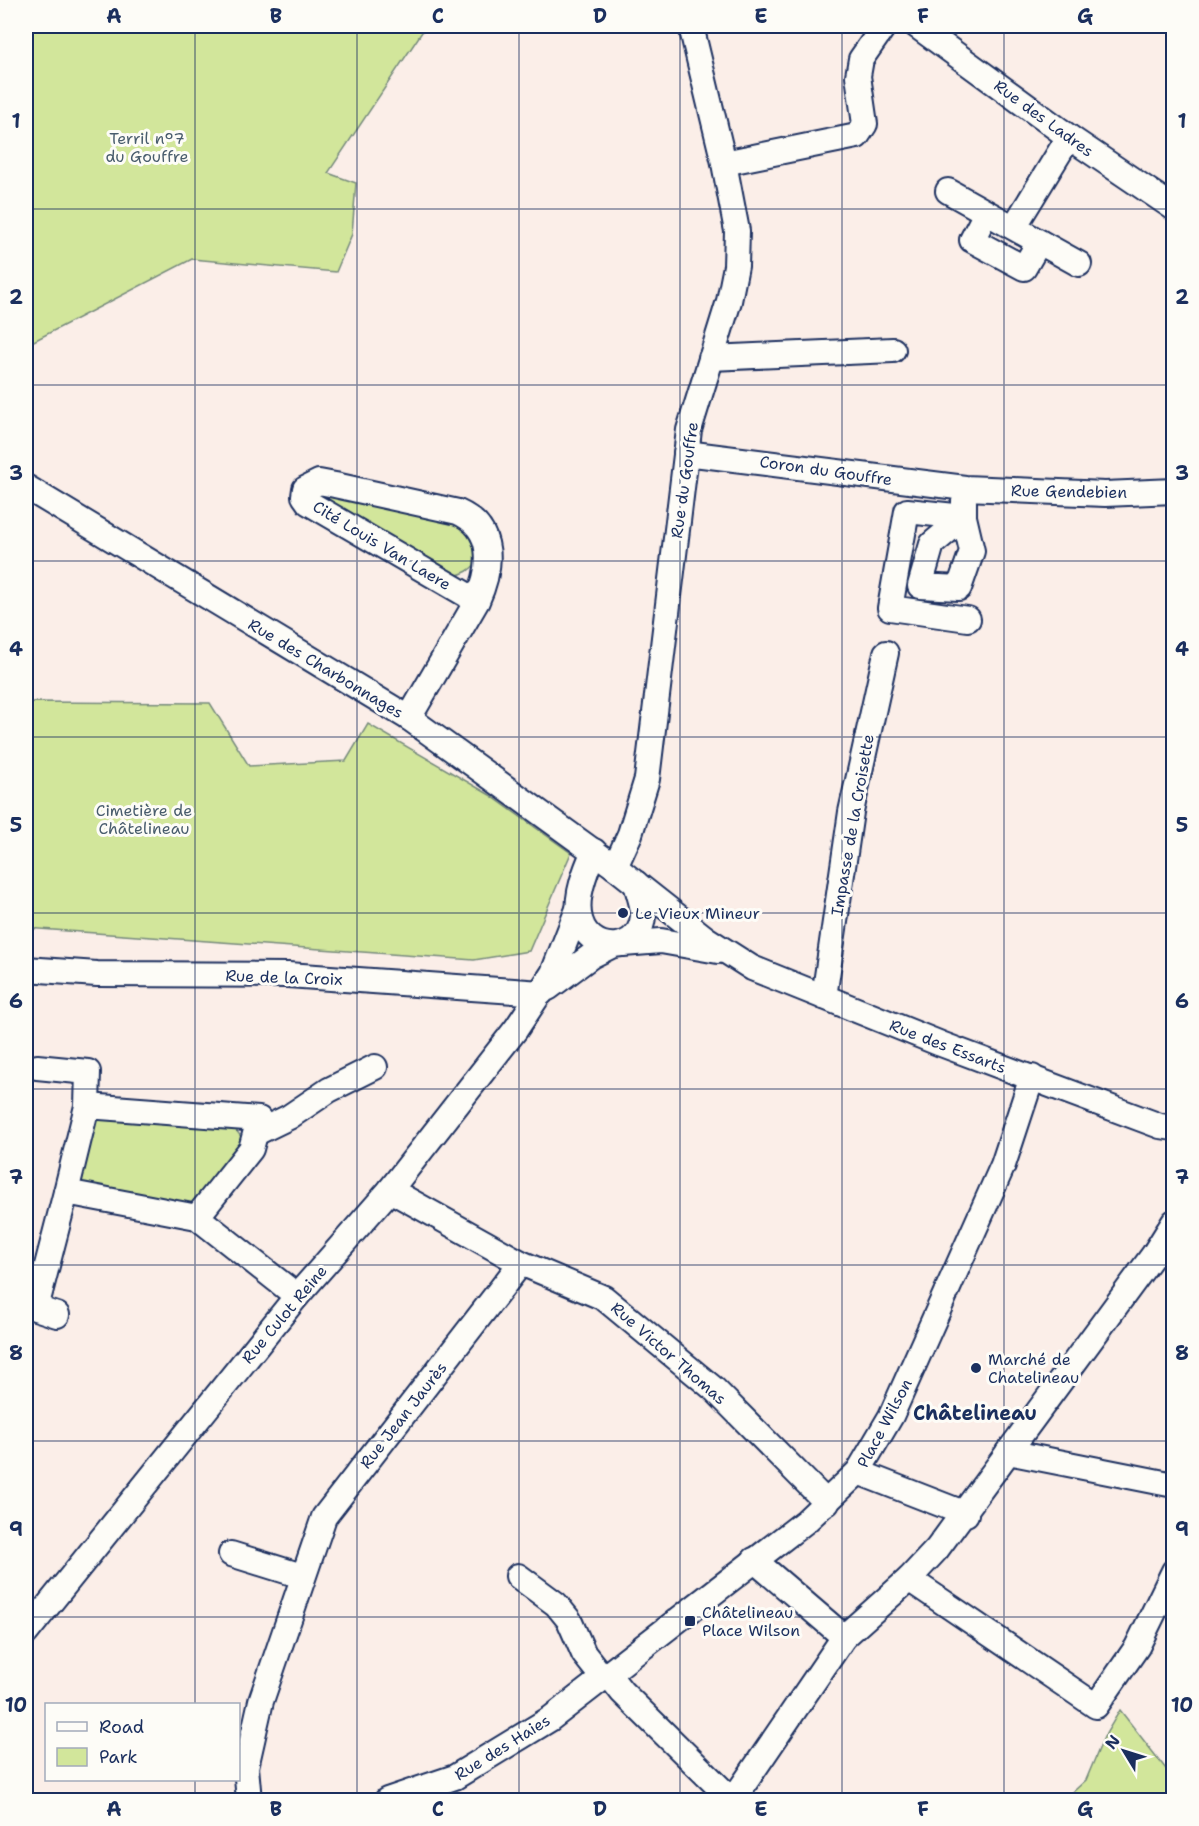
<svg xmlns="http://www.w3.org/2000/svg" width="1199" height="1826" font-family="'Shantell Sans',sans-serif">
  <rect width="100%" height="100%" fill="#fbeee8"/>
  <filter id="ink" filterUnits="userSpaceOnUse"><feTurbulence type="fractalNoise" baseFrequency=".0167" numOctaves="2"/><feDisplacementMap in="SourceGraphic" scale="12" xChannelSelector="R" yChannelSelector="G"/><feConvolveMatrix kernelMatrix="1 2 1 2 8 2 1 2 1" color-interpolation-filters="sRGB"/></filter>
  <g filter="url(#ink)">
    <!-- green -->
    <g fill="#d2e69b" stroke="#768a7c" stroke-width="1.5">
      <polygon points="26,26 426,26 328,173 356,183 352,234 336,272 192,259 26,345"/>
      <path d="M332,494L474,528L479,558C472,571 464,574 449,577L329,506L328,498Z"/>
      <polygon points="26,702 210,703 249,766 346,761 368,724 490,795 571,853 529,951 474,960 26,928"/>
      <polygon points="103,1115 231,1124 243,1139 243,1149 197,1207 85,1185 79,1177 92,1119"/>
      <polygon points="1120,1710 1173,1778 1173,1800 1064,1800 1086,1780 1104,1737"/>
    </g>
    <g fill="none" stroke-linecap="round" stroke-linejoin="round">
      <defs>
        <g id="minor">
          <polyline points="917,26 1069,137 1174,208"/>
          <polyline points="724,163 857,136 865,124 858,76 861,59 884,26"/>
          <polyline points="948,191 1079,264"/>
          <polyline points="986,213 972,240 1024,268 1039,242"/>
          <polyline points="1014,227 1069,137"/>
          <polyline points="711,358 893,350"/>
          <polyline points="686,453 965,488 1105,494 1174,491"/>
          <polyline points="26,487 409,718 615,867 705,938 752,968 941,1044 1160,1126 1174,1128"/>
          <polyline points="964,517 907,511 890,608 968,619"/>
          <polyline points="964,517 932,544 920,586 959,588 972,551 964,517 964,502"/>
          <path d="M409,718L477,601C492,568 496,529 458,512L335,485L319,482L305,489L304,496L309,503L477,601"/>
          <path d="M594,851C586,869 576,894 579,914C585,957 645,955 643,911C642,902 638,892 636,883"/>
          <polyline points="615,867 630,834 647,779 689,430 729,301 736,266 737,231 724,163 691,26"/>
          <polyline points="623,944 661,941 718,951"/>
          <polyline points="26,969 97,974 288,975 541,993"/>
          <polyline points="548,988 591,956 611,946"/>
          <polyline points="824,997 851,812 886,653"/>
          <polyline points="37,1067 88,1072 87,1106"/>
          <polyline points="256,1133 289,1117 329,1090 375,1067"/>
          <polyline points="390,1190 521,1263 604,1298 714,1389 827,1503"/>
          <polyline points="197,1217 251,1149 259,1119 87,1106 66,1192 197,1217 297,1296"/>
          <polyline points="26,1305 57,1315"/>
          <polyline points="36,1308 66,1192"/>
          <polyline points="1008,1452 1174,1485"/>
          <polyline points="858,1472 966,1514"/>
          <polyline points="231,1554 302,1576"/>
          <polyline points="754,1560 844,1637"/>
          <polyline points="518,1576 556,1604 569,1620 584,1654 603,1678"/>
          <polyline points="909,1579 1096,1706 1137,1647 1174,1571"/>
          <polyline points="26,1633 297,1296 390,1190 516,1029 553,973 578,909"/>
          <polyline points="608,1674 622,1692 732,1800"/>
          <polyline points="249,1800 246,1767 261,1701 324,1517 521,1263"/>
          <polyline points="387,1800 455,1777 550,1719 806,1521 858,1472 891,1416 1003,1165 1032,1077"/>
          <polyline points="733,1800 844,1637 909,1579 937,1549 1154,1254 1174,1222"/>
        </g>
      </defs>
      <!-- minor casing -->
      <use href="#minor" stroke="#1b2f5e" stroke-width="28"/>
      <!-- minor -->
      <use href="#minor" stroke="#fdfcf7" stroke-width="24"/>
    </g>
  </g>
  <!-- grid -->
  <path fill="none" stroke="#1b2f5e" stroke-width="1.5" stroke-opacity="0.55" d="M195,26V1704M357,26V1800M519,26V1800M680,26V1800M842,26V1800M1004,26V1800M26,209H1174M26,385H1174M26,561H1174M26,737H1174M26,913H1174M26,1089H1174M26,1265H1174M26,1441H1174M26,1617H1174M195,1780V1800"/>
  <!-- markers -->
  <g fill="#1b2f5e" stroke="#fdfcf7" stroke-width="2">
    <circle cx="623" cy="913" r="6"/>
    <circle cx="976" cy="1368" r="6"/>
    <rect x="684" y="1615" width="12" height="12" rx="3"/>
  </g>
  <g text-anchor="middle" stroke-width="6" stroke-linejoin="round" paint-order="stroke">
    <!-- street labels -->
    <g font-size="16" fill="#1b2f5e" stroke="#fdfcf7">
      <text transform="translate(1044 118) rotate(36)" y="6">Rue des Ladres</text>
      <text transform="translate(826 470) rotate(8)" y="6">Coron du Gouffre</text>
      <text transform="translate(684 480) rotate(-82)" y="6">Rue du Gouffre</text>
      <text transform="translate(1069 491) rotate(1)" y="6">Rue Gendebien</text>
      <text transform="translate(382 545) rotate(31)" y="6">Cité Louis Van Laere</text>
      <text transform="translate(326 668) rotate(31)" y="6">Rue des Charbonnages</text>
      <text transform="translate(852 825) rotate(-80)" y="6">Impasse de la Croisette</text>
      <text transform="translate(284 977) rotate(2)" y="6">Rue de la Croix</text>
      <text transform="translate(948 1046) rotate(21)" y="6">Rue des Essarts</text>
      <text transform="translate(284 1314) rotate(-50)" y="6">Rue Culot Reine</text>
      <text transform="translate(669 1353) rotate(41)" y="6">Rue Victor Thomas</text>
      <text transform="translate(403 1415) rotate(-52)" y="6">Rue Jean Jaurès</text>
      <text transform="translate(884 1423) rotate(-62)" y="6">Place Wilson</text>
      <text transform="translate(502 1747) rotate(-32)" y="6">Rue des Haies</text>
    </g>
    <!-- park labels -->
    <g font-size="16" fill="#495d6d" stroke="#fdfcf7">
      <text x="147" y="144">Terril n°7<tspan x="147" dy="18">du Gouffre</tspan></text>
      <text x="144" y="816">Cimetière de<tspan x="144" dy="18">Châtelineau</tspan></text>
    </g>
    <!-- poi labels -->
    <g font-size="16" fill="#1b2f5e" stroke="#fdfcf7" text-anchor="start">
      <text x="635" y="919">Le Vieux Mineur</text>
      <text x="988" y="1365">Marché de<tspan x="988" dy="18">Chatelineau</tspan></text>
      <text x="702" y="1618">Châtelineau<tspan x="702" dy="18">Place Wilson</tspan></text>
    </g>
    <!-- quarter labels -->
    <g font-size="20" font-weight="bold" fill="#1b2f5e" stroke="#fdfcf7">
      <text x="975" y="1420">Châtelineau</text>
    </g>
  </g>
  <!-- margin -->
  <rect width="1199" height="1826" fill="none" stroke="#fdfcf7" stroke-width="66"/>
  <!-- legend -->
  <rect x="45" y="1703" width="195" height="78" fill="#fdfcf7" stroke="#a3aaba" stroke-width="1.5"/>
  <rect x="57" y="1722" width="30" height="9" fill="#fdfcf7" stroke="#a3aaba" stroke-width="1.5"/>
  <text x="99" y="1733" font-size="18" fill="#1b2f5e">Road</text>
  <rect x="57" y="1748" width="30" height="18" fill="#d2e69b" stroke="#a3aaba" stroke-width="1.5"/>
  <text x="99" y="1763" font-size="18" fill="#1b2f5e">Park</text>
  <!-- north arrow -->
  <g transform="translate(1124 1751) rotate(308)" stroke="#fdfcf7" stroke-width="4.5" paint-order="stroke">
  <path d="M0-4.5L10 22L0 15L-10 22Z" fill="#1b2f5e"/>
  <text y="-9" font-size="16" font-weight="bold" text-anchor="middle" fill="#1b2f5e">N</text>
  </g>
  <rect x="33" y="33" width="1133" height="1760" fill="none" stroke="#1b2f5e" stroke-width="2"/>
  <g font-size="20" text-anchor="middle" font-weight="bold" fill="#1b2f5e">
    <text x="114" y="23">A</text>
    <text x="276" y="23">B</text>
    <text x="438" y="23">C</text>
    <text x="600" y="23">D</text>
    <text x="761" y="23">E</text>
    <text x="923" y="23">F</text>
    <text x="1085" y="23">G</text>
    <text x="16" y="128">1</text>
    <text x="1182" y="128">1</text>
    <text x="16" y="304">2</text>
    <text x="1182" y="304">2</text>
    <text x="16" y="480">3</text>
    <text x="1182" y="480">3</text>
    <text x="16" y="656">4</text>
    <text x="1182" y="656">4</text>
    <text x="16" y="832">5</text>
    <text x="1182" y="832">5</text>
    <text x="16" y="1008">6</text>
    <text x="1182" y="1008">6</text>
    <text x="16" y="1184">7</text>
    <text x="1182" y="1184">7</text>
    <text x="16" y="1360">8</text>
    <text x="1182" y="1360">8</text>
    <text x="16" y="1536">9</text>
    <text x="1182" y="1536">9</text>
    <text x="16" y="1712">10</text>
    <text x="1182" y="1712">10</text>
    <text x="114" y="1816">A</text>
    <text x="276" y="1816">B</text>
    <text x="438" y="1816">C</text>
    <text x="600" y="1816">D</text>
    <text x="761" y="1816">E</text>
    <text x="923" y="1816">F</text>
    <text x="1085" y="1816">G</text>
  </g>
</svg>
